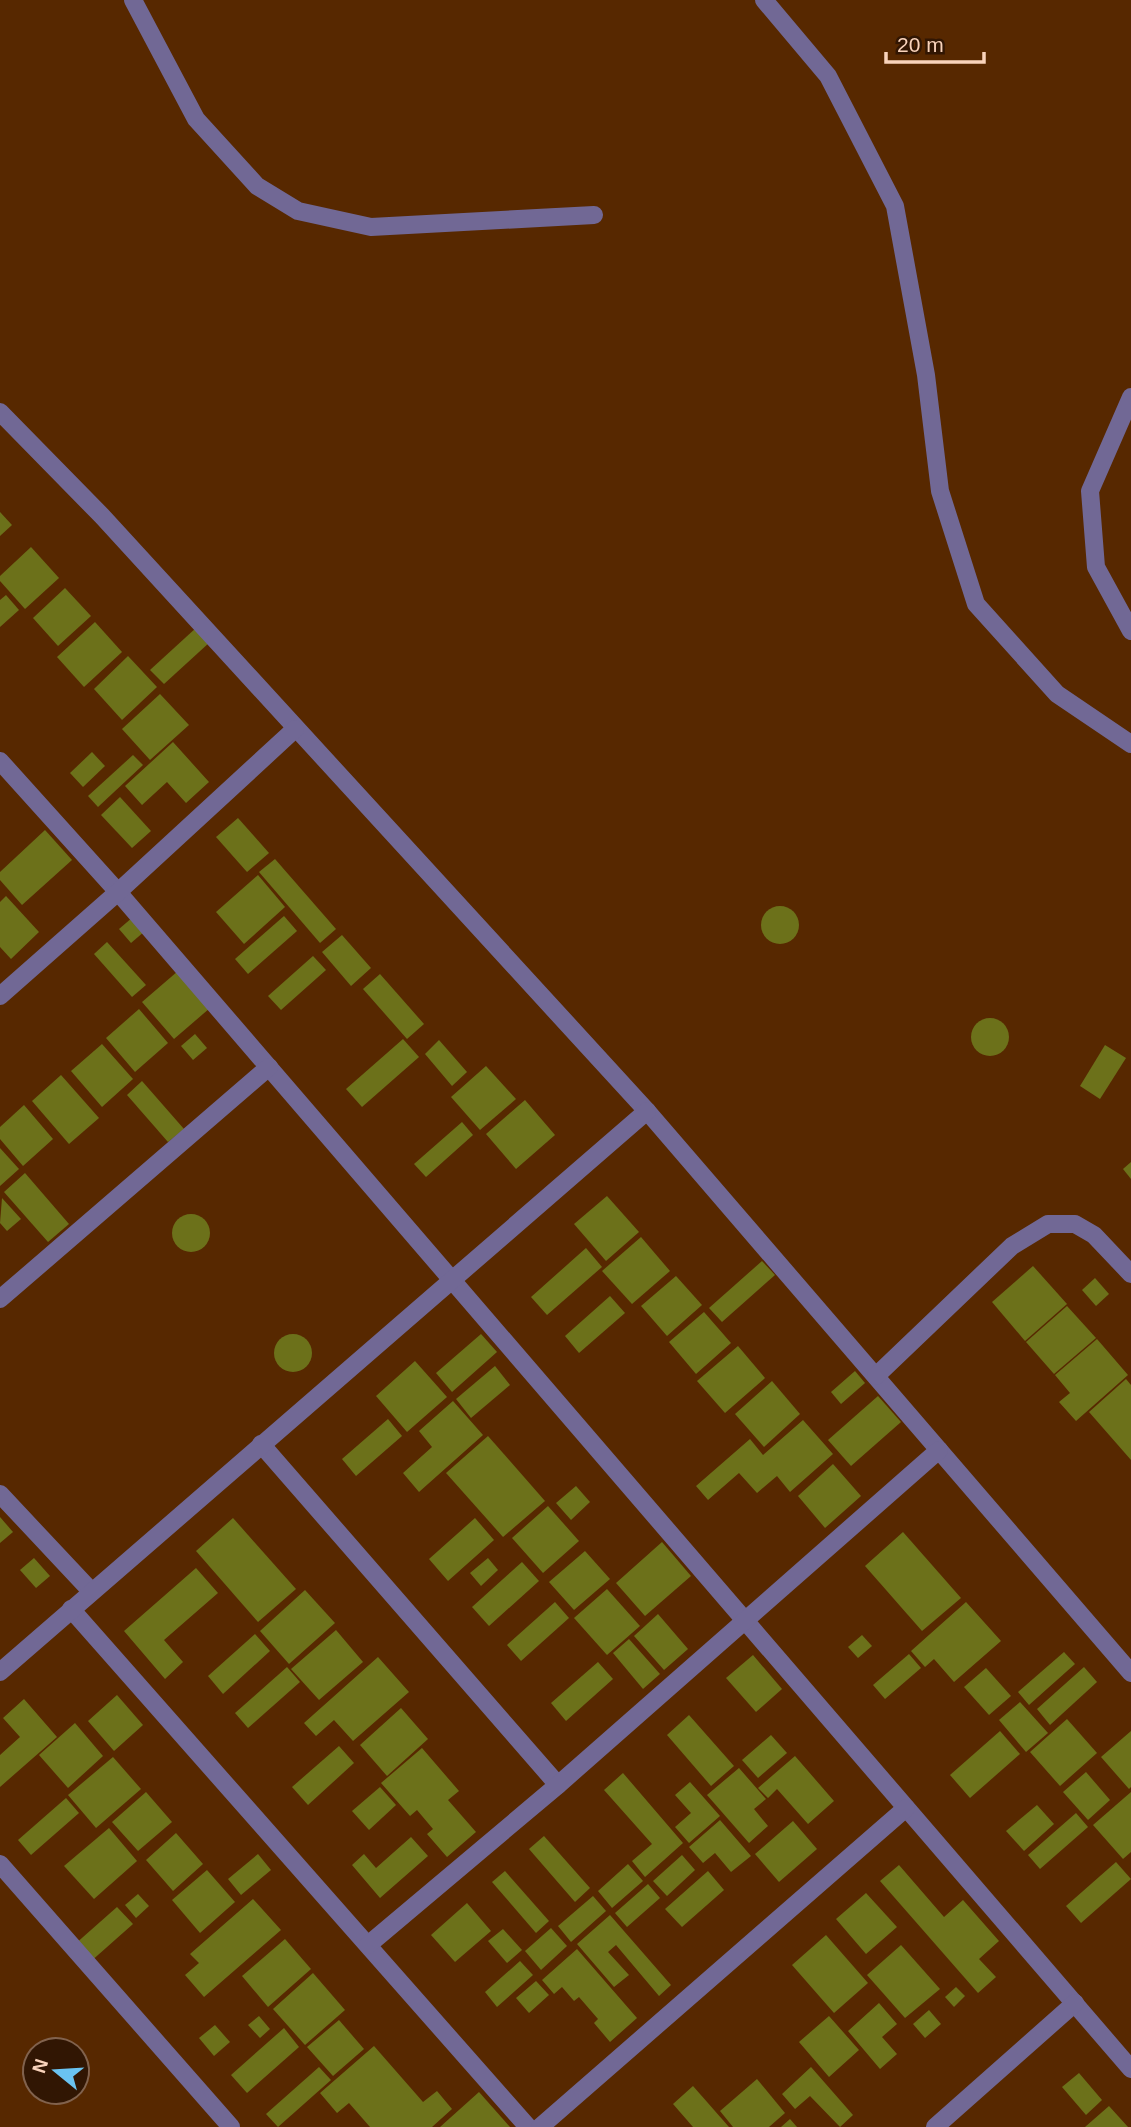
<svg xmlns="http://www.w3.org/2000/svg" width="1131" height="2127" font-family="Helvetica,sans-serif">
  <rect width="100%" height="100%" fill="#572800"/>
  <!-- building -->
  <g fill="#6c711a">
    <polygon points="0,512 12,525 0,536"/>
    <polygon points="31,547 59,578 25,609 0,581 0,576"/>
    <polygon points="65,588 91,616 58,646 33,618"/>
    <polygon points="6,595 19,610 0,627 0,600"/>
    <polygon points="95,622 122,652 84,687 57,657"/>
    <polygon points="197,627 210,642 164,684 150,670"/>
    <polygon points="128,656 157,687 122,720 94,689"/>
    <polygon points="160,694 189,725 150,760 122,729"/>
    <polygon points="173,742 209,782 186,803 167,782 142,805 125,786"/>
    <polygon points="92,752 105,766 83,787 70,773"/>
    <polygon points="133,755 143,765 98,807 88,796"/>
    <polygon points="120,797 151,831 132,848 101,815"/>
    <polygon points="238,818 269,853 247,872 216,837"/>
    <polygon points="45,830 72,860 22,905 0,880 0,872"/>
    <polygon points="275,859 336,929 320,943 259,872"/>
    <polygon points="258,875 285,907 244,944 216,912"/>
    <polygon points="6,896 39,932 11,959 0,947 0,902"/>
    <circle cx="780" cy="925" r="19"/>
    <polygon points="284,916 297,931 248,974 235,959"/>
    <polygon points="133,917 145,931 131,943 119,929"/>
    <polygon points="342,935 371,968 351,986 322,952"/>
    <polygon points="107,942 146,985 132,997 94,954"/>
    <polygon points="313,956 326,970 281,1010 268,996"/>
    <polygon points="178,971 210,1008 174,1039 142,1002"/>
    <polygon points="380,974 424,1024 407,1039 363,989"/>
    <polygon points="139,1009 168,1043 135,1072 106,1038"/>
    <circle cx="990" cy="1037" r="19"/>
    <polygon points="195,1034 207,1048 193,1060 181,1046"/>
    <polygon points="403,1039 419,1057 362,1107 346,1089"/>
    <polygon points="439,1040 467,1072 452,1086 425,1054"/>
    <polygon points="102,1044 133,1079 102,1107 71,1071"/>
    <polygon points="1105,1045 1126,1058 1100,1099 1080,1086"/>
    <polygon points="486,1066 516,1099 480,1130 451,1097"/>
    <polygon points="61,1075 99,1118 69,1144 32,1101"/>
    <polygon points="142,1081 184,1129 168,1142 127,1095"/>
    <polygon points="525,1100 555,1135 516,1169 486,1134"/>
    <polygon points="24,1105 53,1139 23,1166 0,1139 0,1127"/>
    <polygon points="462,1122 473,1135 426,1177 414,1164"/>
    <polygon points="0,1148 19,1169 0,1186"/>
    <polygon points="1131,1162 1131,1179 1123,1169"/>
    <polygon points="25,1173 69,1224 48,1242 4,1192"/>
    <polygon points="607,1196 639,1232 606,1261 574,1224"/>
    <polygon points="2,1198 21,1219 7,1231 0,1223"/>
    <circle cx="191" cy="1233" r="19"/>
    <polygon points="641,1237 670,1271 632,1304 602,1271"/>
    <polygon points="586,1248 602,1267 547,1315 531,1297"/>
    <polygon points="762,1261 775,1275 722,1322 709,1308"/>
    <polygon points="1033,1266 1067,1304 1025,1341 992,1302"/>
    <polygon points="676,1276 702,1305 667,1336 641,1306"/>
    <polygon points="1095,1278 1109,1294 1096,1306 1082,1290"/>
    <polygon points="610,1296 625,1313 579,1353 565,1336"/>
    <polygon points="1067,1306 1096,1338 1054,1374 1026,1342"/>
    <polygon points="704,1312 731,1343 696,1374 669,1342"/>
    <circle cx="293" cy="1353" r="19"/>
    <polygon points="481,1334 497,1352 452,1392 436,1373"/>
    <polygon points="1097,1339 1128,1375 1076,1421 1059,1402 1070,1393 1055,1375"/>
    <polygon points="738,1346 765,1378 725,1413 697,1381"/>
    <polygon points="415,1361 447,1397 407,1432 376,1396"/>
    <polygon points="495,1366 510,1385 471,1418 456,1399"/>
    <polygon points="855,1371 865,1383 841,1404 831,1392"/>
    <polygon points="1126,1379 1131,1385 1131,1460 1089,1412"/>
    <polygon points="772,1381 800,1414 764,1447 735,1414"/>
    <polygon points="878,1396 901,1422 851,1466 828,1440"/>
    <polygon points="453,1401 483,1435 419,1492 403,1473 432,1447 419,1431"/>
    <polygon points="388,1419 402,1436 356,1476 342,1459"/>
    <polygon points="803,1420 833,1454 790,1492 777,1476 757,1493 739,1473 708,1500 696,1486 750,1439 763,1455"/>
    <polygon points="488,1436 545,1501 503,1537 446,1473"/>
    <polygon points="833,1464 861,1496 825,1528 798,1496"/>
    <polygon points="576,1486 590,1502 571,1520 556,1503"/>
    <polygon points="548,1506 579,1541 543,1573 512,1538"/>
    <polygon points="0,1517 13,1532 0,1543"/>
    <polygon points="233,1518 296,1589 258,1622 196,1551"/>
    <polygon points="475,1518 494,1540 448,1581 429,1559"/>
    <polygon points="903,1532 961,1598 922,1631 865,1566"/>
    <polygon points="662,1542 691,1576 645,1616 616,1583"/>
    <polygon points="585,1551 610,1579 574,1610 549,1582"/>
    <polygon points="34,1558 50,1576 36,1588 20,1570"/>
    <polygon points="488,1558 498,1570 481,1586 470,1573"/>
    <polygon points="522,1562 539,1581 489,1626 472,1607"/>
    <polygon points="196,1568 218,1593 164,1640 183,1662 165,1679 124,1631"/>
    <polygon points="607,1589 640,1626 607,1655 574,1618"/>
    <polygon points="305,1590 335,1623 289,1664 260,1631"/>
    <polygon points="555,1602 569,1618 521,1661 507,1645"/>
    <polygon points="966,1602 1001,1641 954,1682 934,1659 925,1667 911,1651"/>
    <polygon points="658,1614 688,1649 664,1670 634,1636"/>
    <polygon points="336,1630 363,1662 319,1700 291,1669"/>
    <polygon points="255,1634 270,1651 223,1694 208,1676"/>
    <polygon points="862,1635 872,1646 858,1658 848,1647"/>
    <polygon points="629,1639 660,1674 643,1689 613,1653"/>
    <polygon points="1064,1652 1075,1664 1029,1705 1018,1692"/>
    <polygon points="909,1654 921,1668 885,1699 873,1685"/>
    <polygon points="753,1655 782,1689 756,1712 726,1678"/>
    <polygon points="378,1657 409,1692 353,1741 334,1720 316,1736 304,1723"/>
    <polygon points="598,1662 613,1679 566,1721 551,1703"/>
    <polygon points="287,1667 300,1682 248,1728 235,1713"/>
    <polygon points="1084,1667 1097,1682 1050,1725 1037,1709"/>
    <polygon points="986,1668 1011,1696 989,1715 964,1687"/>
    <polygon points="117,1695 143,1725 114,1751 88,1721"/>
    <polygon points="24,1699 57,1737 0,1787 0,1755 20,1737 3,1718"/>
    <polygon points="1020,1702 1048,1733 1026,1752 999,1720"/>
    <polygon points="401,1708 428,1739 387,1776 360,1745"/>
    <polygon points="689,1715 734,1766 711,1786 667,1735"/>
    <polygon points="1067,1719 1097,1753 1060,1786 1030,1752"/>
    <polygon points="75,1723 103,1756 68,1788 39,1755"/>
    <polygon points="1000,1731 1020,1754 970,1798 950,1775"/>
    <polygon points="1131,1731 1131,1787 1129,1789 1101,1757"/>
    <polygon points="771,1735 787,1753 758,1778 742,1760"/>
    <polygon points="339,1746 354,1763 308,1805 292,1787"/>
    <polygon points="422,1748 459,1791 448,1800 476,1832 447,1857 427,1834 433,1829 417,1810 410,1816 381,1783"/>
    <polygon points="795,1756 834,1801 808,1824 777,1789 768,1798 758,1788"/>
    <polygon points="113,1757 141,1789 96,1828 68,1795"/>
    <polygon points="739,1768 766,1799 754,1809 768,1826 749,1843 707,1795"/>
    <polygon points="1086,1772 1110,1800 1088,1820 1063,1792"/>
    <polygon points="623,1773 683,1843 645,1877 632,1861 652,1844 604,1790"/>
    <polygon points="690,1782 720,1816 689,1843 675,1827 691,1813 675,1795"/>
    <polygon points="380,1787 396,1805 369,1830 352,1811"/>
    <polygon points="146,1792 172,1822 138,1851 112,1822"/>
    <polygon points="1131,1792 1131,1852 1123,1859 1093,1825"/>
    <polygon points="66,1798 79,1813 31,1855 18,1840"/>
    <polygon points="1037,1805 1054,1824 1024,1851 1006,1831"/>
    <polygon points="1076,1813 1088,1827 1040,1869 1028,1855"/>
    <polygon points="720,1820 751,1856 731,1872 715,1853 703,1863 689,1847"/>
    <polygon points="793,1821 817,1849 779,1882 755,1854"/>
    <polygon points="109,1828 137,1861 94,1899 64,1866"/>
    <polygon points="176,1833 203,1864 173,1891 146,1860"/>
    <polygon points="544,1836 590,1888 575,1902 529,1849"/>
    <polygon points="411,1837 428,1856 380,1898 352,1865 364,1854 376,1868"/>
    <polygon points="258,1854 271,1870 241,1895 228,1879"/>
    <polygon points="682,1855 695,1870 667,1896 653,1881"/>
    <polygon points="1116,1862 1131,1879 1081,1923 1066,1906"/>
    <polygon points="628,1864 643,1881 612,1908 598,1891"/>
    <polygon points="899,1865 944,1917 963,1900 999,1941 979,1959 996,1977 978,1993 880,1881"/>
    <polygon points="207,1870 235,1902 200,1933 172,1900"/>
    <polygon points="505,1871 549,1921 536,1933 492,1882"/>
    <polygon points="708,1871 724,1890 682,1927 665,1909"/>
    <polygon points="648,1884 660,1898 627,1927 615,1913"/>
    <polygon points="866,1893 897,1927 866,1954 836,1919"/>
    <polygon points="138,1894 149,1906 136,1918 125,1905"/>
    <polygon points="593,1896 606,1911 571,1942 558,1926"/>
    <polygon points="253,1899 281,1930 204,1997 185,1975 199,1963 190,1954"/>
    <polygon points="467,1903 491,1931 455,1962 431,1935"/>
    <polygon points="117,1907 133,1924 89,1963 74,1945"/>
    <polygon points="610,1915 671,1985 659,1996 616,1945 608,1952 629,1975 614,1987 577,1944"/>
    <polygon points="551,1928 567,1946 541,1970 525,1951"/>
    <polygon points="503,1929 522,1950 507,1963 488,1941"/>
    <polygon points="826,1935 868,1983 834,2013 792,1965"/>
    <polygon points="285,1939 311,1969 268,2007 242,1976"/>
    <polygon points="901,1945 940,1989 905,2018 867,1975"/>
    <polygon points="577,1949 637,2018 610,2042 594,2023 598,2019 579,1997 574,2001 562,1987 554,1994 542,1980"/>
    <polygon points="520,1961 533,1975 497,2007 485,1992"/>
    <polygon points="313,1973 345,2010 305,2045 273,2009"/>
    <polygon points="536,1981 549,1995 529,2013 516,1998"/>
    <polygon points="956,1987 965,1996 954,2007 945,1997"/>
    <polygon points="879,2003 897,2024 882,2037 897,2054 880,2069 848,2031"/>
    <polygon points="929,2010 941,2024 925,2038 913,2024"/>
    <polygon points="259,2016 270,2029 260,2038 248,2025"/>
    <polygon points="829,2016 859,2050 829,2077 799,2042"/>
    <polygon points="339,2020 364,2049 333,2076 307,2047"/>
    <polygon points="215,2025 230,2042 214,2056 199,2038"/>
    <polygon points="284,2028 299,2047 247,2093 231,2075"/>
    <polygon points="374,2046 423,2102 437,2091 452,2109 432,2127 370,2127 349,2103 337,2113 320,2093"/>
    <polygon points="319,2067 331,2080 278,2127 266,2114"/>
    <polygon points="811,2067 853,2115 840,2127 810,2096 795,2109 782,2094"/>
    <polygon points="1079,2073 1102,2100 1086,2115 1062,2087"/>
    <polygon points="757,2079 785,2113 769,2127 733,2127 720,2111"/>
    <polygon points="693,2086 729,2127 693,2127 673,2104"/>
    <polygon points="479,2092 510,2127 440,2127"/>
    <polygon points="1109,2106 1128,2127 1085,2127"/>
    <polygon points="790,2119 797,2127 781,2127"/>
  </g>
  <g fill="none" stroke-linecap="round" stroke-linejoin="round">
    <!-- minor -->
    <g stroke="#716895" stroke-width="18">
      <polyline points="133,0 196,119 257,186 298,211 371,227 594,215"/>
      <polyline points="764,0 828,76 895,206 926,375 940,491 976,604 1057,694 1131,744"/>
      <polyline points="1131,397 1090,491 1096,567 1131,631"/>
      <polyline points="0,412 102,516 647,1111 1131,1673"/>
      <polyline points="0,761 118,892 1131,2069"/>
      <polyline points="0,996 118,892 295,729"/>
      <polyline points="0,1299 269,1067"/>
      <polyline points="876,1376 1012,1246 1048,1224 1075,1224 1094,1235 1131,1274"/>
      <polyline points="261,1444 558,1785"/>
      <polyline points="0,1494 91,1591"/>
      <polyline points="71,1609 528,2127"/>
      <polyline points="0,1672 647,1111"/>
      <polyline points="0,1864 231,2127"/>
      <polyline points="368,1945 558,1785 939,1450"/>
      <polyline points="540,2127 906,1808"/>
      <polyline points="935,2127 1075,2003"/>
    </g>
  </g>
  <!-- north arrow -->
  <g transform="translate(56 2071) rotate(288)"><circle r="33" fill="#311603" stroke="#81624d" stroke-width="2"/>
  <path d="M0-5L12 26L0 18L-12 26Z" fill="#6ac3f1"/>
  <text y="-10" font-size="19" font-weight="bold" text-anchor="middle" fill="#f9d3bb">N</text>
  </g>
  <!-- scale -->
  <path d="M886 52v10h98v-10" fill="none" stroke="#f9d3bb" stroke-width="3.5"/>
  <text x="897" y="52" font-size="21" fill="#f9d3bb" stroke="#311603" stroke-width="5" paint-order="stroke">20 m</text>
</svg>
